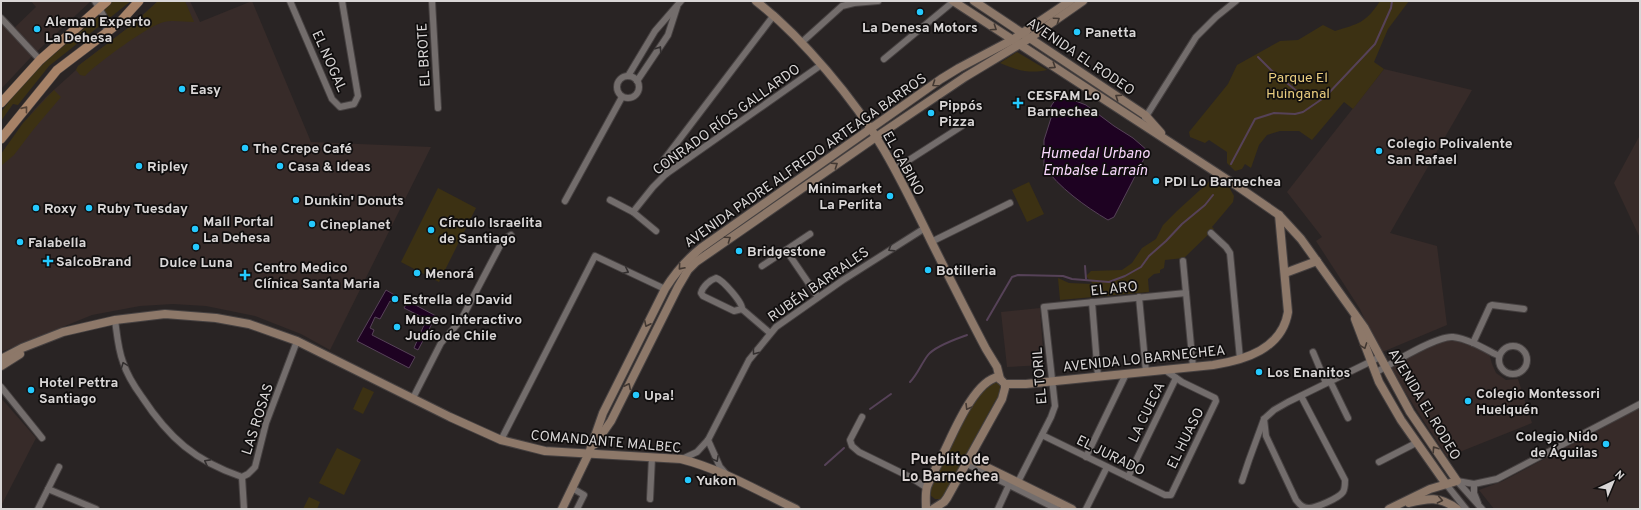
<svg xmlns="http://www.w3.org/2000/svg" width="1641" height="510" font-family="Overpass,sans-serif">
  <rect width="100%" height="100%" fill="#292424"/>
  <!-- built -->
  <g fill="#372b29">
    <polygon points="31,1 91,1 32,56 1,89 1,22 10,32 36,7"/>
    <polygon points="158,1 190,1 200,22 252,1 311,142 431,147 330,350 301,334 255,316 206,306 173,304 140,306 92,315 1,352 1,154 34,110 46,97 76,70 78,66 133,24"/>
    <polygon points="1384,69 1472,90 1390,233 1437,246 1447,325 1380,353 1360,309 1316,241 1322,237 1287,192"/>
    <polygon points="1640,135 1640,238 1614,183"/>
    <polygon points="1040,308 1044,365 1007,367 1001,312"/>
    <polygon points="1452,338 1489,353 1492,364 1496,373 1506,380 1518,379 1532,423 1447,457 1387,364"/>
    <polygon points="1,398 36,438 1,506"/>
    <polygon points="1640,408 1640,509 1494,509 1479,490 1503,481"/>
  </g>
  <!-- green -->
  <g fill="#3c3113">
    <polygon points="113,1 131,1 49,66 18,105 13,104 1,121 1,112 21,86 46,61 100,15"/>
    <path d="M158,1H185L194,22C185,22 173,20 164,22C149,25 96,64 85,76L80,75L76,70L78,66L133,24Z"/>
    <path d="M1380,1H1409L1388,29L1374,62L1384,69L1353,109L1344,102L1312,140L1299,131H1280L1267,135L1259,145L1251,168L1245,164L1242,169L1235,171L1227,163V152L1209,140L1205,143L1190,137L1189,132L1228,84L1237,65L1280,41L1298,40L1323,25L1335,31C1358,24 1366,23 1380,1Z"/>
    <path d="M1017,52L1047,70C1029,74 1017,70 1000,63Z"/>
    <polygon points="54,90 61,97 33,130 14,155 1,166 1,154 23,123"/>
    <polygon points="1215,179 1229,187 1234,196 1233,202 1212,227 1214,229 1184,258 1165,260 1164,268 1160,270 1160,273 1154,274 1148,279 1149,292 1060,300 1058,278 1069,283 1093,284 1086,276 1091,271 1122,270 1132,263 1142,248 1156,239 1163,225 1177,211 1211,180"/>
    <polygon points="1029,182 1044,214 1027,222 1012,190"/>
    <polygon points="438,188 476,208 439,282 401,262"/>
    <polygon points="996,382 1003,386 1000,395 995,401 944,495 940,499 935,499 930,495 929,489 972,405 983,391"/>
    <polygon points="363,387 374,392 363,414 353,409"/>
    <polygon points="337,448 361,460 344,495 319,483"/>
    <polygon points="309,497 320,502 317,509 303,509"/>
  </g>
  <!-- water -->
  <g fill="#1e0222" stroke="#564258">
    <path d="M1065,97L1086,105L1114,126L1133,138L1148,151L1114,217L1108,220C1086,207 1058,187 1044,166V140L1051,118V106L1056,99Z"/>
    <polygon points="386,290 398,297 395,303 390,301 380,319 375,317 370,328 374,330 372,335 415,357 409,368 357,341"/>
    <polygon points="408,301 436,316 418,350 414,348 424,325 422,323 424,318 404,308"/>
  </g>
  <g fill="none" stroke-linecap="round" stroke-linejoin="round">
    <!-- stream -->
    <g stroke="#564258" stroke-width="2">
      <polyline points="1258,57 1271,70 1304,97"/>
      <polyline points="1231,164 1255,119 1274,113 1295,114 1303,112 1325,97 1375,44 1391,8 1392,1"/>
      <polyline points="1085,266 1086,279"/>
      <polyline points="987,320 1012,277 1018,275 1063,276 1072,279 1109,282 1125,276 1141,267 1149,256 1166,241 1182,224 1205,205 1213,195"/>
      <path d="M910,382C918,374 921,364 928,355C935,346 956,339 967,335"/>
      <polyline points="870,409 891,394"/>
      <polyline points="825,465 844,448"/>
    </g>
    <defs>
      <g id="street">
        <polyline points="95,1 107,22 106,33"/>
        <polyline points="290,1 332,99 340,107 354,104 358,96 342,1"/>
        <polyline points="432,1 438,108"/>
        <polyline points="1,18 40,60"/>
        <polyline points="801,43 842,6 854,3 878,1"/>
        <polyline points="884,59 954,1"/>
        <polyline points="628,76 655,31 681,1"/>
        <circle cx="628" cy="87" r="11"/>
        <polyline points="637,81 668,35 677,7"/>
        <polyline points="1145,118 1196,37 1216,17 1236,1"/>
        <polyline points="895,169 962,126"/>
        <polyline points="666,174 663,161 774,15"/>
        <polyline points="610,200 633,212"/>
        <polyline points="565,201 622,97"/>
        <polyline points="656,231 633,212 653,187 666,174 821,65"/>
        <polyline points="1211,233 1226,247 1230,253 1240,359"/>
        <polyline points="931,242 1010,203"/>
        <polyline points="786,250 818,297"/>
        <polyline points="1183,261 1193,367"/>
        <polyline points="762,266 810,234"/>
        <path d="M716,278C723,280 743,303 742,309L734,311L703,296L701,293C703,286 710,280 716,278Z"/>
        <polyline points="1139,297 1146,372"/>
        <polyline points="1092,302 1098,377"/>
        <polyline points="742,309 770,333"/>
        <path d="M115,320C117,334 118,349 123,362C127,375 134,386 142,397C169,438 195,461 242,477L248,474L255,467L266,423L297,341"/>
        <polyline points="1473,343 1490,306 1492,305 1524,309"/>
        <circle cx="1513" cy="360" r="14"/>
        <polyline points="1313,352 1326,383"/>
        <path d="M1375,373C1391,364 1437,335 1453,337C1469,339 1485,349 1499,356"/>
        <polyline points="1330,381 1348,418"/>
        <polyline points="1,387 42,438"/>
        <polyline points="413,398 441,343 461,320 503,240 511,235"/>
        <polyline points="862,417 850,440 852,446 859,452 910,477 927,488"/>
        <path d="M1264,419L1266,436L1296,500C1300,505 1303,508 1309,508C1316,508 1339,498 1343,492C1345,489 1345,484 1345,480L1301,396"/>
        <polyline points="1042,435 1165,495 1171,495 1216,401 1215,398 1182,382 1165,370"/>
        <polyline points="501,440 595,256 665,289"/>
        <polyline points="708,440 720,467 727,475"/>
        <polyline points="1086,457 1126,374"/>
        <polyline points="682,459 697,452 708,440 749,360 776,327 843,280 925,228"/>
        <polyline points="1379,462 1416,443"/>
        <polyline points="965,463 1057,509"/>
        <polyline points="242,477 244,509"/>
        <polyline points="1128,477 1176,378"/>
        <polyline points="1242,481 1249,460 1264,419 1274,410 1288,402 1380,357"/>
        <polyline points="1457,481 1474,484 1497,479 1640,404"/>
        <polyline points="1457,481 1482,509"/>
        <polyline points="1018,482 1051,417 1055,406 1044,307 1186,293"/>
        <polyline points="1446,484 1466,509"/>
        <polyline points="1474,484 1474,493 1478,503"/>
        <polyline points="572,488 584,495 577,509"/>
        <polyline points="48,489 96,509"/>
        <polyline points="650,499 652,457"/>
        <polyline points="38,509 59,467"/>
        <polyline points="998,509 1009,485"/>
        <polyline points="1086,509 1107,467"/>
      </g>
      <g id="secondary">
        <path d="M756,1C802,37 855,100 884,150C901,179 916,210 931,241C949,277 967,313 986,349L997,367L1000,379"/>
        <polyline points="953,1 1237,186 1279,215 1301,239 1364,327 1410,412 1457,481 1430,489 1389,509"/>
        <polyline points="974,1 1145,115 1161,133"/>
        <polyline points="1285,273 1317,261"/>
        <polyline points="1355,319 1379,382 1401,420 1446,484"/>
        <path d="M1,359L22,348L63,332L115,320L165,314L216,318L249,324L297,341L450,417L501,440L545,451L681,459C721,469 758,491 796,509"/>
        <polyline points="1,366 20,354"/>
        <path d="M1005,384H1026L1213,365C1245,360 1282,349 1288,312L1279,215"/>
        <polyline points="595,444 611,421 678,287 688,270 696,262 876,137 965,77 1030,38 1083,1"/>
        <polyline points="968,458 1072,509"/>
        <path d="M1409,503C1428,498 1440,496 1457,509"/>
        <path d="M562,509L589,453L603,413L665,289C675,273 686,260 701,248L941,79L959,68L1012,40L1070,1"/>
        <path d="M926,509C926,502 925,494 927,487C931,476 938,465 943,454C953,434 974,381 998,377L1005,384V388L1002,399L947,498L944,502L933,509"/>
      </g>
      <g id="primary">
        <polyline points="1,103 40,60 107,1"/>
        <polyline points="1,139 57,70 119,23 139,1"/>
      </g>
    </defs>
    <!-- street casing -->
    <use href="#street" stroke="#464141" stroke-width="8"/>
    <!-- secondary casing -->
    <use href="#secondary" stroke="#464141" stroke-width="10"/>
    <!-- primary casing -->
    <use href="#primary" stroke="#464141" stroke-width="10"/>
    <!-- street -->
    <use href="#street" stroke="#736d6c" stroke-width="6"/>
    <!-- secondary -->
    <use href="#secondary" stroke="#8d7869" stroke-width="8"/>
    <!-- primary -->
    <use href="#primary" stroke="#a78267" stroke-width="9"/>
  </g>
  <!-- one-way arrows -->
  <defs><path id="oneway-chevron" d="M-2-3.5L2.5 0L-2 3.5" fill="none" stroke-width="1.6" stroke-linecap="round" stroke-linejoin="round"/></defs>
  <g stroke="#423832">
    <use href="#oneway-chevron" transform="translate(1057 20) rotate(-35)"/>
    <use href="#oneway-chevron" transform="translate(994 28) rotate(34)"/>
    <use href="#oneway-chevron" transform="translate(1053 66) rotate(33)"/>
    <use href="#oneway-chevron" transform="translate(935 84) rotate(145)"/>
    <use href="#oneway-chevron" transform="translate(1118 97) rotate(-146)"/>
    <use href="#oneway-chevron" transform="translate(835 165) rotate(-34)"/>
    <use href="#oneway-chevron" transform="translate(728 239) rotate(-35)"/>
    <use href="#oneway-chevron" transform="translate(681 267) rotate(131)"/>
    <use href="#oneway-chevron" transform="translate(647 324) rotate(116)"/>
    <use href="#oneway-chevron" transform="translate(1364 346) rotate(70)"/>
    <use href="#oneway-chevron" transform="translate(628 386) rotate(-64)"/>
    <use href="#oneway-chevron" transform="translate(968 407) rotate(121)"/>
    <use href="#oneway-chevron" transform="translate(1435 449) rotate(-124)"/>
    <use href="#oneway-chevron" transform="translate(1440 500) rotate(11)"/>
  </g>
  <g stroke="#332f2f">
    <use href="#oneway-chevron" transform="translate(659 49) rotate(-56)"/>
    <use href="#oneway-chevron" transform="translate(891 249) rotate(148)"/>
    <use href="#oneway-chevron" transform="translate(626 271) rotate(26)"/>
    <use href="#oneway-chevron" transform="translate(755 352) rotate(126)"/>
    <use href="#oneway-chevron" transform="translate(124 365) rotate(-111)"/>
    <use href="#oneway-chevron" transform="translate(716 459) rotate(62)"/>
    <use href="#oneway-chevron" transform="translate(207 462) rotate(-152)"/>
  </g>
  <use stroke="#544236" href="#oneway-chevron" transform="translate(25 109) rotate(-51)"/>
  <!-- markers -->
  <g fill="#25c9fe" stroke="#100e0e" stroke-width="1.5">
    <circle cx="920" cy="12" r="4"/>
    <circle cx="37" cy="29" r="4"/>
    <circle cx="1077" cy="32" r="4"/>
    <circle cx="182" cy="89" r="4"/>
    <path d="M1016 97h4v4h4v4h-4v4h-4v-4h-4v-4h4z"/>
    <circle cx="931" cy="113" r="4"/>
    <circle cx="245" cy="148" r="4"/>
    <circle cx="1379" cy="151" r="4"/>
    <circle cx="139" cy="166" r="4"/>
    <circle cx="280" cy="166" r="4"/>
    <circle cx="1156" cy="181" r="4"/>
    <circle cx="890" cy="196" r="4"/>
    <circle cx="296" cy="200" r="4"/>
    <circle cx="36" cy="208" r="4"/>
    <circle cx="89" cy="208" r="4"/>
    <circle cx="312" cy="224" r="4"/>
    <circle cx="195" cy="229" r="4"/>
    <circle cx="431" cy="230" r="4"/>
    <circle cx="20" cy="242" r="4"/>
    <circle cx="196" cy="247" r="4"/>
    <circle cx="739" cy="251" r="4"/>
    <path d="M46 255h4v4h4v4h-4v4h-4v-4h-4v-4h4z"/>
    <circle cx="928" cy="270" r="4"/>
    <circle cx="417" cy="273" r="4"/>
    <path d="M243 269h4v4h4v4h-4v4h-4v-4h-4v-4h4z"/>
    <circle cx="395" cy="299" r="4"/>
    <circle cx="397" cy="327" r="4"/>
    <circle cx="1259" cy="372" r="4"/>
    <circle cx="31" cy="390" r="4"/>
    <circle cx="636" cy="395" r="4"/>
    <circle cx="1468" cy="401" r="4"/>
    <circle cx="1606" cy="444" r="4"/>
    <circle cx="688" cy="480" r="4"/>
  </g>
  <g text-anchor="middle" stroke-width="3.5" stroke-linejoin="round" paint-order="stroke">
    <!-- poi labels -->
    <g font-size="14" font-weight="bold" fill="#d9d6d6" stroke="#100e0e" text-anchor="start">
      <text x="45" y="26">Aleman Experto<tspan x="45" dy="16">La Dehesa</tspan></text>
      <text x="920" y="32" text-anchor="middle">La Denesa Motors</text>
      <text x="1085" y="37">Panetta</text>
      <text x="190" y="94">Easy</text>
      <text x="1027" y="100">CESFAM Lo<tspan x="1027" dy="16">Barnechea</tspan></text>
      <text x="939" y="110">Pippo´s<tspan x="939" dy="16">Pizza</tspan></text>
      <text x="1387" y="148">Colegio Polivalente<tspan x="1387" dy="16">San Rafael</tspan></text>
      <text x="253" y="153">The Crepe Café</text>
      <text x="147" y="171">Ripley</text>
      <text x="288" y="171">Casa &amp; Ideas</text>
      <text x="1164" y="186">PDI Lo Barnechea</text>
      <text x="882" y="193" text-anchor="end">Minimarket<tspan x="882" dy="16">La Perlita</tspan></text>
      <text x="304" y="205">Dunkin' Donuts</text>
      <text x="44" y="213">Roxy</text>
      <text x="97" y="213">Ruby Tuesday</text>
      <text x="203" y="226">Mall Portal<tspan x="203" dy="16">La Dehesa</tspan></text>
      <text x="439" y="227">Círculo Israelita<tspan x="439" dy="16">de Santiago</tspan></text>
      <text x="320" y="229">Cineplanet</text>
      <text x="28" y="247">Falabella</text>
      <text x="747" y="256">Bridgestone</text>
      <text x="56" y="266">SalcoBrand</text>
      <text x="196" y="267" text-anchor="middle">Dulce Luna</text>
      <text x="254" y="272">Centro Medico<tspan x="254" dy="16">Clínica Santa Maria</tspan></text>
      <text x="936" y="275">Botilleria</text>
      <text x="425" y="278">Menorá</text>
      <text x="403" y="304">Estrella de David</text>
      <text x="405" y="324">Museo Interactivo<tspan x="405" dy="16">Judío de Chile</tspan></text>
      <text x="1267" y="377">Los Enanitos</text>
      <text x="39" y="387">Hotel Pettra<tspan x="39" dy="16">Santiago</tspan></text>
      <text x="1476" y="398">Colegio Montessori<tspan x="1476" dy="16">Huelquén</tspan></text>
      <text x="644" y="400">Upa!</text>
      <text x="1598" y="441" text-anchor="end">Colegio Nido<tspan x="1598" dy="16">de Águilas</tspan></text>
      <text x="696" y="485">Yukon</text>
    </g>
    <!-- street labels -->
    <g font-size="14" fill="#d9d6d6" stroke="#100e0e">
      <text transform="translate(423 55) rotate(-93)" y="5">EL BROTE</text>
      <text transform="translate(1081 56) rotate(34)" y="5">AVENIDA EL RODEO</text>
      <text transform="translate(330 61) rotate(66)" y="5">EL NOGAL</text>
      <text transform="translate(726 119) rotate(-36)" y="5">CONRADO RÍOS GALLARDO</text>
      <text transform="translate(805 160) rotate(-35)" y="5">AVENIDA PADRE ALFREDO ARTEAGA BARROS</text>
      <text transform="translate(904 163) rotate(61)" y="5">EL GABINO</text>
      <text transform="translate(818 284) rotate(-35)" y="5">RUBÉN BARRALES</text>
      <text transform="translate(1114 288) rotate(-6)" y="5">EL ARO</text>
      <text transform="translate(1144 358) rotate(-6)" y="5">AVENIDA LO BARNECHEA</text>
      <text transform="translate(1039 376) rotate(-95)" y="5">EL TORIL</text>
      <text transform="translate(1425 404) rotate(59)" y="5">AVENIDA EL RODEO</text>
      <text transform="translate(1146 412) rotate(-64)" y="5">LA CUECA</text>
      <text transform="translate(257 419) rotate(-72)" y="5">LAS ROSAS</text>
      <text transform="translate(1185 438) rotate(-64)" y="5">EL HUASO</text>
      <text transform="translate(606 441) rotate(5)" y="5">COMANDANTE MALBEC</text>
      <text transform="translate(1111 455) rotate(26)" y="5">EL JURADO</text>
    </g>
    <!-- park labels -->
    <g font-size="14" fill="#eacd7f" stroke="#100e0e">
      <text x="1298" y="82">Parque El<tspan x="1298" dy="16">Huinganal</tspan></text>
    </g>
    <!-- water labels -->
    <g font-size="15" font-style="italic" fill="#f9d7fd" stroke="#100e0e">
      <text x="1095" y="158">Humedal Urbano<tspan x="1095" dy="17">Embalse Larraín</tspan></text>
    </g>
    <!-- neighbourhood labels -->
    <g font-size="15" font-weight="bold" fill="#dcd5d4" stroke="#100e0e">
      <text x="950" y="464">Pueblito de<tspan x="950" dy="17">Lo Barnechea</tspan></text>
    </g>
  </g>
  <!-- border -->
  <rect width="1641" height="510" fill="none" stroke="#d9d6d6" stroke-width="4"/>
  <!-- north arrow -->
  <g transform="translate(1613 482) rotate(44)" stroke="#100e0e" stroke-width="3" paint-order="stroke">
  <path d="M0-3L7 15L0 10L-7 15Z" fill="#d9d6d6"/>
  <text y="-6" font-size="11" font-weight="bold" text-anchor="middle" fill="#d9d6d6">N</text>
  </g>
</svg>
